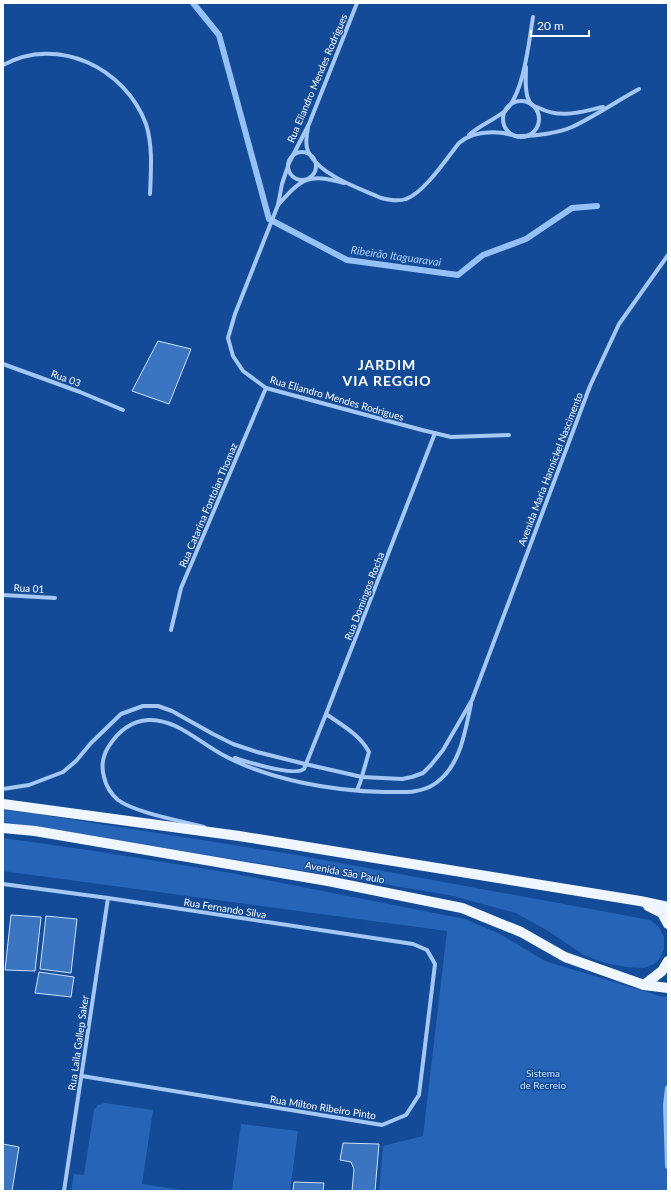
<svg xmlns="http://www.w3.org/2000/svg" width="671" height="1194" font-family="Lato,sans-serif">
  <rect width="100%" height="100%" fill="#134b98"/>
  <!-- green -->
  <g fill="#2564b6">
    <polygon points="3,810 37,814 297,855 650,920 659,927 664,937 664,949 661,957 654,964 644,968 626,967 605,963 584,955 548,931 516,913 449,895 82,834 3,822"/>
    <polygon points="3,838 95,851 231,873 465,919 500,934 545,961 660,996 668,997 668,1191 379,1191 383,1146 423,1136 447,931 3,871"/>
    <polygon points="105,1103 153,1110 142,1184 189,1191 71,1191 74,1174 84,1175 94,1110 98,1105"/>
    <polygon points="241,1124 298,1131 290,1191 232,1191"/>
  </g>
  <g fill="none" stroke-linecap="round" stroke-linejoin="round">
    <!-- stream -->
    <g stroke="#96c1f6" stroke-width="6">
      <polyline points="193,3 219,35 269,219 347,260 458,275 483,255 526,239 572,208 597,206"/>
      <polyline points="668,1088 666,1105 668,1166"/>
    </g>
  </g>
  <!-- building -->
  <g fill="#3b74c0" stroke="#cce2fd">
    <polygon points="158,341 191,349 169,404 132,391"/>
    <polygon points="11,915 41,917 35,971 5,970"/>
    <polygon points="46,916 77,919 71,973 40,969"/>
    <polygon points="39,972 74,977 71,997 35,993"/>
    <polygon points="343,1143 379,1144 375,1191 352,1191 354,1169 351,1162 340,1160"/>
    <polygon points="3,1144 19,1147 12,1191 3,1191"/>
    <polygon points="294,1182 324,1183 323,1191 293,1191"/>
  </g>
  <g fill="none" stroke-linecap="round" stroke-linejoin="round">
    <!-- street -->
    <g stroke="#a4c7f3" stroke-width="4">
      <polyline points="357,3 309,124 289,163 282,184 278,205 235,314 228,338 233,356 243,371 266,388 422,430 451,437 509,435"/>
      <path d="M3,65C58,35 125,68 146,124C153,146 151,171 150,194"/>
      <path d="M526,67C526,77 524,91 529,101C531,105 535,107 539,108C561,119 580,112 603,107"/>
      <circle cx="521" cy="119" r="18"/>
      <path d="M308,128C306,137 305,148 310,155C324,177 359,188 381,198C389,200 398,202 406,199C424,193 447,158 459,143C472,132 487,131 503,133C509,134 515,137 521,136C536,136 558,133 572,127C595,116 617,101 639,89"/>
      <path d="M469,135C480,125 494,120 505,111C524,94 529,41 533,17"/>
      <circle cx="302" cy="166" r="14"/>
      <path d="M278,205C302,178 308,173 344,183"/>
      <polyline points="3,364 80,392 123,410"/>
      <polyline points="3,595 55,598"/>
      <polyline points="171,630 181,588 266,388"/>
      <path d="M326,714C342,725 360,735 369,752L360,783L357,790"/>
      <path d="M235,758C248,762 294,777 304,769L326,714L435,433"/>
      <polyline points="3,789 29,785 63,772 76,761 91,743 121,714 143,706 158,706 172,711 213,734 233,744 257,752 305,764 362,777 402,779 412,777 423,773 431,765 443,750 472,700 590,386 619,324 668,255"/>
      <path d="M204,827C182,821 136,813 118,800C111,794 106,786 104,777C101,766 103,755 109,746C118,732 131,721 148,720C175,718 200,743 223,755C269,780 332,791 384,792C402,792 421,794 436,783C461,765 465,731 471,704"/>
      <polyline points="3,884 108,898 413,944 427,950 435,964 419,1095 406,1115 382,1125 82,1076"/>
      <polyline points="64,1191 108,898"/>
    </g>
    <!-- primary -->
    <g stroke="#f0f6ff" stroke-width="10">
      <polyline points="3,804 239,836 640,901 668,907"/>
      <polyline points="3,828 35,831 328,881 462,908 521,932 565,957 644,985 668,988"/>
      <polyline points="648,906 662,913 668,924"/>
      <polyline points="644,985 662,971 668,961"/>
    </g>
  </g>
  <g text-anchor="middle" stroke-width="3" stroke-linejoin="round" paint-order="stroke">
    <!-- street labels -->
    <g font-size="10" fill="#fff" stroke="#134b98">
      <text transform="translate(317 78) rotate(-67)" y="4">Rua Eliandro Mendes Rodrigues</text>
      <text transform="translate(66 378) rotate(20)" y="4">Rua 03</text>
      <text transform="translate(337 398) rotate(16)" y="4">Rua Eliandro Mendes Rodrigues</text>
      <text transform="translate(550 469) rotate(-69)" y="4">Avenida Maria Hannickel Nascimento</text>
      <text transform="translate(208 505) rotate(-67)" y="4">Rua Catarina Fontolan Thomaz</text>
      <text transform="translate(29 588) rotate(3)" y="4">Rua 01</text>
      <text transform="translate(364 596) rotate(-69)" y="4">Rua Domingos Rocha</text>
      <text transform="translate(345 872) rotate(11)" y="4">Avenida São Paulo</text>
      <text transform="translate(225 908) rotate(9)" y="4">Rua Fernando Silva</text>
      <text transform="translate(78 1043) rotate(-82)" y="4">Rua Laila Gallep Saker</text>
      <text transform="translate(323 1107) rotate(9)" y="4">Rua Milton Ribeiro Pinto</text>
    </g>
    <!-- park labels -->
    <g font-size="10" fill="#cce2fd" stroke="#134b98">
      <text x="543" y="1077">Sistema<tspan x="543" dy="12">de Recreio</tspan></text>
    </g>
    <!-- water labels -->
    <g font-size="11" font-style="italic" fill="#b1d1fa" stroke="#134b98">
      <text transform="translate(396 256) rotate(8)" y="4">Ribeirão Itaguaravai</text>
    </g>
    <!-- district labels -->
    <g font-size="14" font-weight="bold" letter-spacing="1" fill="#fff" stroke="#134b98">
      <text x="387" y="370">JARDIM<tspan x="387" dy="16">VIA REGGIO</tspan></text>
    </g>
  </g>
  <!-- border -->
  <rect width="671" height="1194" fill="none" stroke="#ffffff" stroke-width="8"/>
  <!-- scale -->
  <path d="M531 30v6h58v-6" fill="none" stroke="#ffffff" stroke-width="2"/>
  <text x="537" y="30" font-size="12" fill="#ffffff" stroke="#134b98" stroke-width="3" paint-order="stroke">20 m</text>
</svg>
